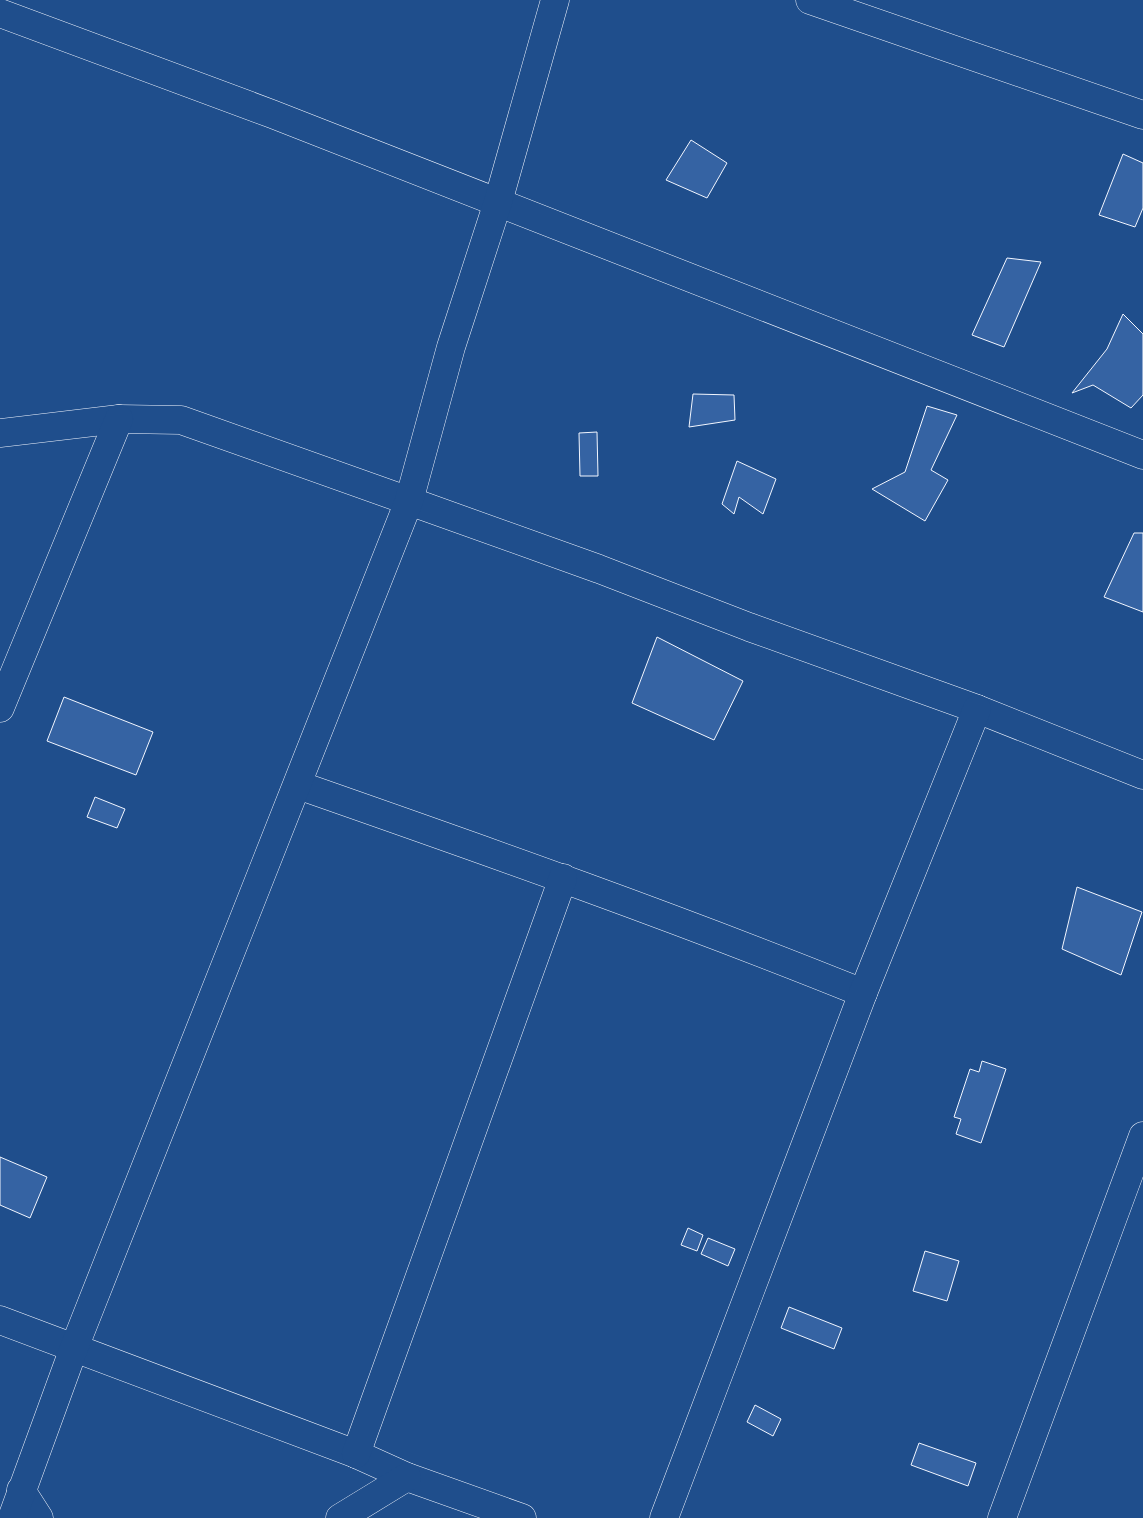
<svg xmlns="http://www.w3.org/2000/svg" width="1143" height="1518" font-family="'Fira Sans',sans-serif">
  <rect width="100%" height="100%" fill="#1f4e8c"/>
  <!-- building -->
  <g fill="#3563a3" stroke="#f2f6ff">
    <polygon points="691,140 727,163 707,198 666,180"/>
    <polygon points="1123,154 1143,163 1143,208 1135,227 1099,215"/>
    <polygon points="1007,258 1041,262 1004,347 972,335"/>
    <polygon points="1123,314 1143,334 1143,395 1131,408 1093,385 1072,393 1107,349"/>
    <polygon points="693,394 734,395 735,420 689,427"/>
    <polygon points="927,406 957,415 931,470 948,480 925,521 872,489 905,472"/>
    <polygon points="597,432 598,476 580,476 579,433"/>
    <polygon points="737,461 776,479 763,514 739,497 734,514 722,504"/>
    <polygon points="1134,533 1143,533 1143,612 1104,597"/>
    <polygon points="657,637 743,681 714,740 632,703"/>
    <polygon points="64,697 153,732 136,775 47,741"/>
    <polygon points="95,797 125,809 117,828 87,817"/>
    <polygon points="1077,887 1142,912 1121,975 1062,949"/>
    <polygon points="982,1061 1006,1069 981,1143 956,1134 961,1119 954,1117 970,1069 979,1072"/>
    <polygon points="0,1157 47,1177 30,1218 0,1205"/>
    <polygon points="688,1228 703,1235 697,1251 681,1245"/>
    <polygon points="708,1238 735,1249 728,1266 701,1254"/>
    <polygon points="925,1251 959,1261 947,1301 913,1291"/>
    <polygon points="789,1307 842,1328 834,1349 781,1328"/>
    <polygon points="755,1405 781,1419 773,1436 747,1422"/>
    <polygon points="919,1443 976,1463 968,1486 911,1465"/>
  </g>
  <g fill="none" stroke-linecap="round" stroke-linejoin="round">
    <defs>
      <g id="minor">
        <polyline points="810,0 1143,115"/>
        <polyline points="0,13 272,114 1143,455"/>
        <polyline points="0,433 119,419 181,420 409,501 599,569 749,627 977,709 1143,775"/>
        <polyline points="0,708 119,419"/>
        <path d="M298,785C487,851 677,918 863,993"/>
        <polyline points="0,1320 356,1454 407,1477 522,1518"/>
        <polyline points="356,1454 563,878"/>
        <polyline points="21,1490 39,1518"/>
        <polyline points="12,1518 74,1348 409,501 451,347 498,202 555,0"/>
        <polyline points="340,1518 407,1477"/>
        <polyline points="664,1518 863,993 977,709"/>
        <polyline points="1002,1518 1143,1136"/>
      </g>
    </defs>
    <!-- minor casing -->
    <use href="#minor" stroke="#f2f6ff" stroke-width="29"/>
    <!-- minor -->
    <use href="#minor" stroke="#1f4e8c" stroke-width="28"/>
  </g>
</svg>
